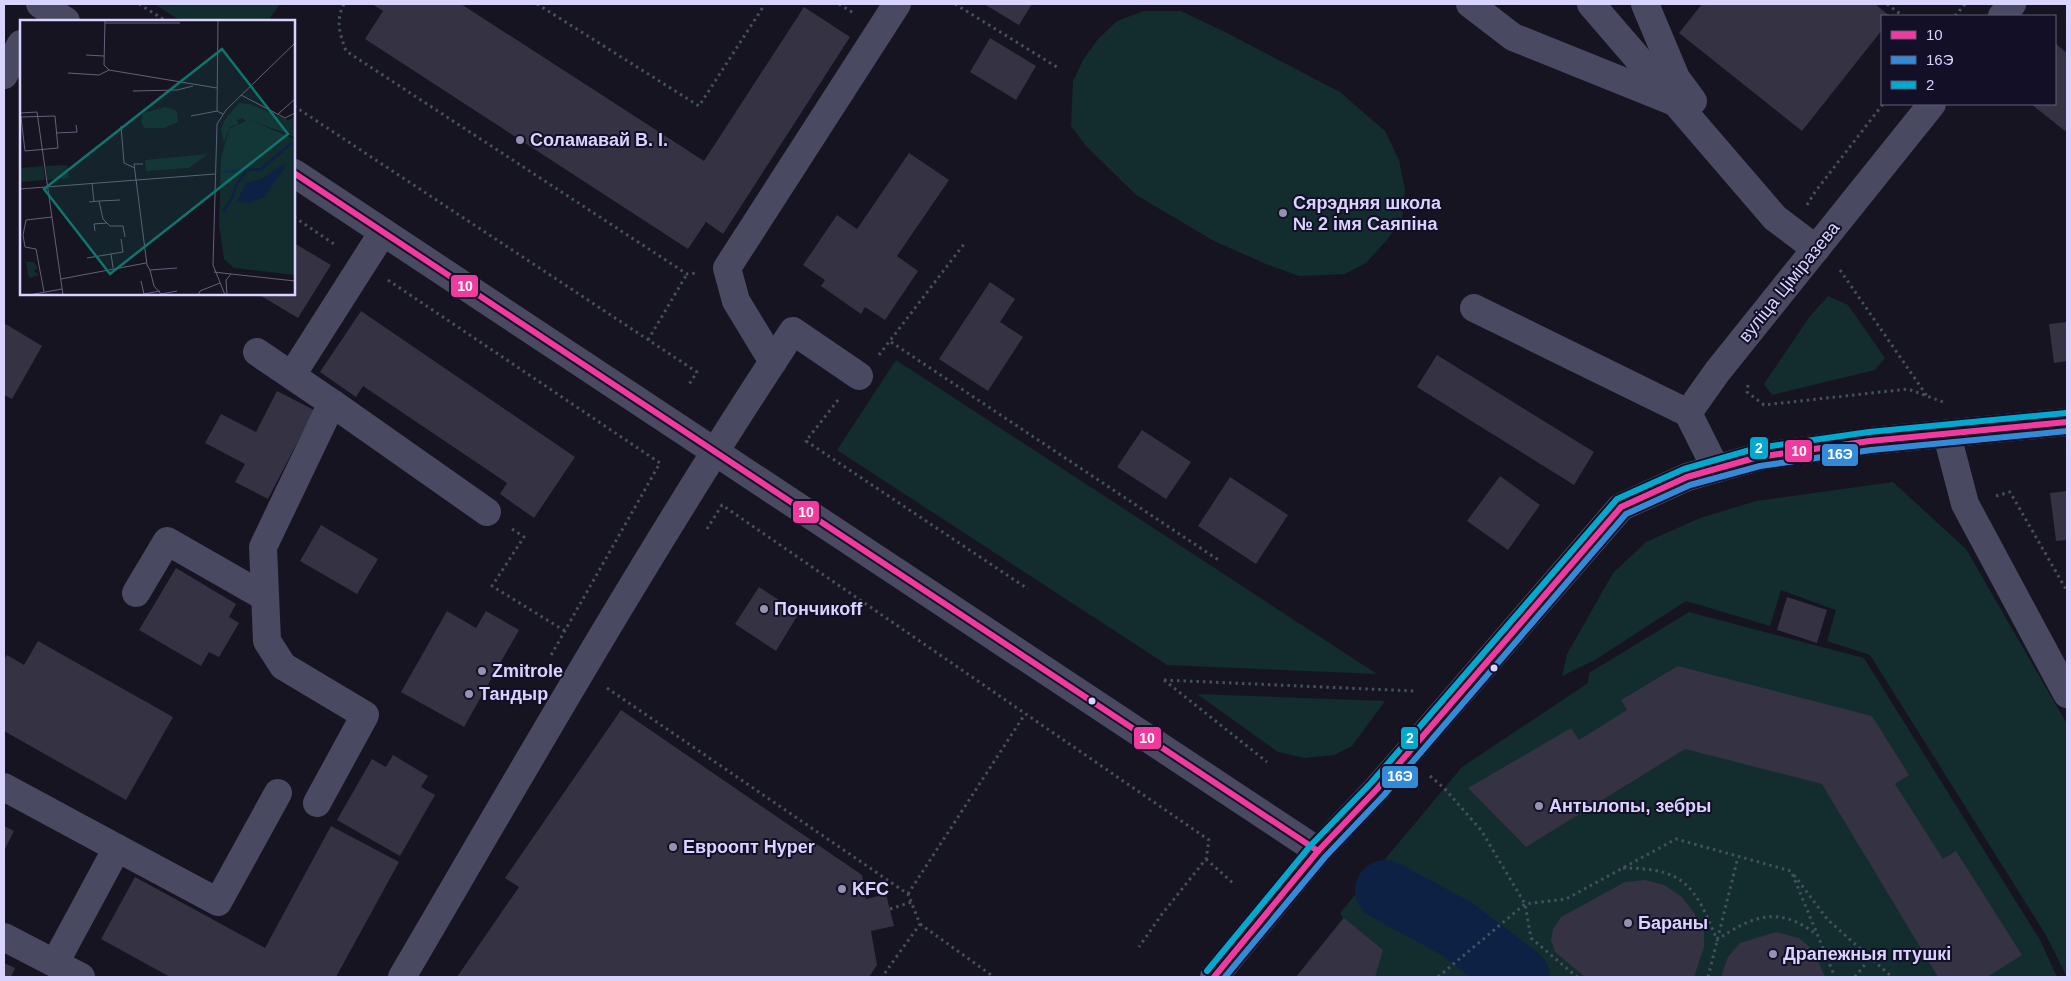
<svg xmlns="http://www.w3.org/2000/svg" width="2071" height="981" font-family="Arial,sans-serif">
  <rect width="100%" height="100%" fill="#161421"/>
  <!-- green -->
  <g fill="#132c2d">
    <polygon points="154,4 280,4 268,21 181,21"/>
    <polygon points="1144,11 1181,11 1227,33 1340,92 1385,131 1399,160 1405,190 1402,219 1386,241 1366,263 1345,274 1299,276 1266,264 1214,241 1136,195 1086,146 1071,126 1073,81 1083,60 1098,39 1117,21"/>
    <polygon points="1828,296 1848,305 1885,358 1875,370 1772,395 1764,384 1810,316"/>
    <polygon points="896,360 1377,674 1167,665 837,450"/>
    <polygon points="1893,482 1966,549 2067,724 2067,977 2046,935 1870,655 1827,641 1836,610 1781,590 1770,626 1686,601 1595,660 1562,676 1567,654 1613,573 1646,542 1700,518 1756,501"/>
    <polygon points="1689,612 1864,658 2040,940 2057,977 1296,977 1343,918 1340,913 1462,767 1588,683 1589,673"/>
    <polygon points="1197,694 1385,701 1352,746 1334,755 1304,758 1278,752"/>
  </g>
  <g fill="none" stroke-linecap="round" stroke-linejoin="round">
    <!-- river -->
    <polyline stroke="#0d2144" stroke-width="60" points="1385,890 1457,929 1520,977"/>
  </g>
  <!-- building -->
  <g fill="#343243">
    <polygon points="372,4 461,4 704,161 804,7 850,37 723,234 706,222 688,249 365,39 383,11"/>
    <polygon points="984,4 1032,4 1019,25"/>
    <polygon points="1702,4 1875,4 1890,16 1882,16 1882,30 1802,131 1679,33"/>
    <polygon points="990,38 1036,66 1016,100 970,72"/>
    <polygon points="2055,43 2067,53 2067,128 2065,131 2031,104 2055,104"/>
    <polygon points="909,153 949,180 897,256 918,271 885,320 865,307 861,314 821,286 825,280 803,265 837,215 857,229"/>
    <polygon points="294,243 331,265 298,318 258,294 294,294"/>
    <polygon points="990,282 1015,299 1000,322 1023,337 988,391 939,359"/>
    <polygon points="361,311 575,457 534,518 500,494 507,483 363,386 356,397 320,372"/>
    <polygon points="2067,322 2067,361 2054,363 2049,324"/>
    <polygon points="4,323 42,346 12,399 4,395"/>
    <polygon points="1437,355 1594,452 1574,485 1417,387"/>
    <polygon points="277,391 314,410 268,499 235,482 245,464 205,443 221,414 256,432"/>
    <polygon points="1142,430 1191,462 1166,499 1117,467"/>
    <polygon points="1500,476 1540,505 1508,550 1467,521"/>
    <polygon points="1230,477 1288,515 1256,564 1198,526"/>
    <polygon points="2067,491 2067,540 2056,541 2050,493"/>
    <polygon points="321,525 378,559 357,594 300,561"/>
    <polygon points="176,568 236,604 229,617 239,623 219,657 209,652 201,666 139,630"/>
    <polygon points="759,587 799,613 776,651 735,624"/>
    <polygon points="1787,597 1827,610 1817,643 1777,630"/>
    <polygon points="447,611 476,628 486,611 519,630 464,727 401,692"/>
    <polygon points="38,641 173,717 126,800 4,731 4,660 7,655 24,665"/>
    <polygon points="1678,666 1872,716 1909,775 1895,784 1943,859 1956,851 2022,955 1987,977 1938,977 1822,784 1685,749 1526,847 1468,788 1571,728 1579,740 1627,710 1621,700"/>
    <polygon points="621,710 862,875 866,899 886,894 894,926 871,931 877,965 869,977 457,977 519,887 505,878"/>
    <polygon points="393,755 428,776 421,787 435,795 400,856 337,820 372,759 386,767"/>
    <polygon points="4,826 14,831 4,851"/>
    <polygon points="331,826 399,862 336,977 170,977 101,939 135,877 265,948"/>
    <polygon points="1645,880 1664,885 1682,897 1694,913 1704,932 1704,947 1694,977 1585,977 1555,952 1551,940 1553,929 1561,917 1625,882"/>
    <polygon points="1344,918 1383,950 1375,977 1296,977"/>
    <polygon points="1776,932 1799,938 1814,951 1825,977 1721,977 1728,957 1740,943"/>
    <polygon points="4,963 15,968 11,977 4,977"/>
  </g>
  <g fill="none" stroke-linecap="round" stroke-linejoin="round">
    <!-- path -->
    <g stroke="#44505f" stroke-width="3" stroke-dasharray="2.5 4" stroke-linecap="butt">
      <polyline points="139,4 166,21"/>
      <path d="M344,4C335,21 340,34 346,51L687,274L696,273"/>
      <polyline points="537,4 699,106 765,4"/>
      <polyline points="839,4 855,14"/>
      <polyline points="955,4 1060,69"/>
      <polyline points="1887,4 1903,16"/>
      <polyline points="1955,16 1965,4"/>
      <polyline points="294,106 697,372 688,386"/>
      <polyline points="1807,205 1815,192 1883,104"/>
      <polyline points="294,217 337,246"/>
      <polyline points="1840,270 1927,396"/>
      <polyline points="388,280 660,463 550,657"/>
      <polyline points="648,340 687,274"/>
      <polyline points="891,342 1220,561"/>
      <polyline points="879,355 964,244"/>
      <polyline points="1748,385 1747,392 1764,405 1908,389 1943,402"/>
      <polyline points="838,400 806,441 1028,589"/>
      <polyline points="1996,496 2010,492 2067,591"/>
      <polyline points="512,529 524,537 492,586 565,631"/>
      <polyline points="707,529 722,505 1209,840 1206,859 1162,914 1139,947"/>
      <polyline points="1164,680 1414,691"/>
      <polyline points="1164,680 1267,762"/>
      <polyline points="607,688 908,894 920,924 882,977"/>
      <polyline points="1430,776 1444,788 1481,830 1525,904 1531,938 1577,977"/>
      <polyline points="1206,859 1234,884"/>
      <path d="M1623,868C1685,868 1695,886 1717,940C1753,915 1779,906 1816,934"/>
      <polyline points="1794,875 1828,920 1892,977"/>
      <polyline points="908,894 1025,714"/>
      <polyline points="890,909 912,902"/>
      <polyline points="920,924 994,977"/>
      <polyline points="1438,977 1525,904 1566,899 1676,839 1791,871 1835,977"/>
      <polyline points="1708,977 1738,857"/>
      <polyline points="1855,977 1870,958"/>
    </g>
    <!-- minor -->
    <g stroke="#4a4962" stroke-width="28">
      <polyline points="40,4 66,21"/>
      <polyline points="1470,4 1513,37 1672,101"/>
      <polyline points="1591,4 1775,218 1816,249"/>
      <polyline points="1645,4 1676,78 1693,101"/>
      <polyline points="2002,16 2012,4"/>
      <polyline points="4,75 21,44"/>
      <polyline points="294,173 1318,851"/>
      <polyline points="1474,308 1688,413"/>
      <polyline points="257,352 332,403 263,547 267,641 283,666 365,715 317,803"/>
      <polyline points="773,362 736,301 727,268 897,4"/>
      <polyline points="292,375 383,232"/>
      <polyline points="332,403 487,512"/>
      <polyline points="1947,435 1965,504 2067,694"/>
      <polyline points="1716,469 1688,413 1717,372 1932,104"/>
      <polyline points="136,593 167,541 265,597"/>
      <polyline points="4,787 117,848"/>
      <polyline points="4,937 81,977"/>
      <polyline points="55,963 117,848 218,902 278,793"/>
      <path d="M402,977C529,760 654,541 793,331L859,376"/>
    </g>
    <!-- major -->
    <polyline stroke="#5e5373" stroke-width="28" points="1214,977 1318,851 1377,789 1621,507 1687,477 1758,457 1870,441 2067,422"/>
    <defs>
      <g id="bus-1">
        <polyline points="294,173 1318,851"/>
        <polyline points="1214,977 1318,851 1377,789 1621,507 1687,477 1758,457 1870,441 2067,422"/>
      </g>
      <polyline id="bus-2" points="1225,977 1325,857 1384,795 1626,514 1690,485 1760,466 1871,450 2067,431"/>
      <polyline id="bus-3" points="1207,971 1311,845 1371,783 1617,499 1684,469 1757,448 1869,432 2066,413"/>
    </defs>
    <!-- bus-1 casing -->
    <use href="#bus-1" stroke="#130f26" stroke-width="10"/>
    <!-- bus-2 casing -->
    <use href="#bus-2" stroke="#130f26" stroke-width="10"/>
    <!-- bus-3 casing -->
    <use href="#bus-3" stroke="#130f26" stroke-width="10"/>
    <!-- bus-1 -->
    <use href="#bus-1" stroke="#f13a9d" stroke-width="6"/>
    <!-- bus-2 -->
    <use href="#bus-2" stroke="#338bd7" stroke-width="6"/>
    <!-- bus-3 -->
    <use href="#bus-3" stroke="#00a9ce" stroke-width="6"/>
  </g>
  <!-- markers -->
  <g fill="#9591b1" stroke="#130f26" stroke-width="2">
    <circle cx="520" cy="140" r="5"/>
    <circle cx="1283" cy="213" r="5"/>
    <circle cx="764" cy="609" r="5"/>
    <circle cx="482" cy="671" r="5"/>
    <circle cx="469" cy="694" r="5"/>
    <circle cx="1539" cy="806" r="5"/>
    <circle cx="673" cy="847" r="5"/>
    <circle cx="842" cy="889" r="5"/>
    <circle cx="1628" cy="923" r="5"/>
    <circle cx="1773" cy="954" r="5"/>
  </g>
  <g fill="#d9d4ff" stroke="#130f26" stroke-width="2">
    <circle cx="1494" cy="668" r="4.5"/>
    <circle cx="1092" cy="701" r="4.5"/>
  </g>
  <g text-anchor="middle" stroke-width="4" stroke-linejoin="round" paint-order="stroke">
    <!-- poi labels -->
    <g font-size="18" font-weight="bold" fill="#d9d4ff" stroke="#130f26" text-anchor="start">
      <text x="530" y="146">Соламавай В. І.</text>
      <text x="1293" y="209">Сярэдняя школа<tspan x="1293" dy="21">№ 2 імя Саяпіна</tspan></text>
      <text x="774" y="615">Пончикoff</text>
      <text x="492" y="677">Zmitrole</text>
      <text x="479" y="700">Тандыр</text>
      <text x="1549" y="812">Антылопы, зебры</text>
      <text x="683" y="853">Евроопт Hyper</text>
      <text x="852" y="895">KFC</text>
      <text x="1638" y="929">Бараны</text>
      <text x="1783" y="960">Драпежныя птушкі</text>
    </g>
    <!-- street labels -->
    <g font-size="18" fill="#d9d4ff" stroke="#130f26">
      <text transform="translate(1789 282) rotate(-51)" y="6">вуліца Ціміразева</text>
    </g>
  </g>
  <!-- overview -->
  <g transform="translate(20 20)">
    <rect width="275" height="275" fill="#161421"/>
    <path d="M219,83L230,84L268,100L275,97V118L263,112L229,100L275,119V255L214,248L204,239L199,205L201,137L210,108L226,101L223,98L217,100L218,104L210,107L204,122L201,110L205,99ZM145,87L157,91L158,102L144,108H124L121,101L123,93ZM188,134L169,148L126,151L125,140ZM47,145L49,158L27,160L26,146ZM23,146L25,160L0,162V148ZM6,242H14L18,248L14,251L19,255L9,258Z" fill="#132c2d"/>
    <path d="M265,143L264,149L244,177L229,183L217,181L226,163L242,159Z" fill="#0d2144"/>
    <path fill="none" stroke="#0d2144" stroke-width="2.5" d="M203,152L241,149L272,123M203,192L213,176L216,165L226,152"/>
    <path fill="none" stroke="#64617a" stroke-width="1" d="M85,0L84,45L89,50L197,68M198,0L197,91L203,94M85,3H160M66,35L84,36M48,53L79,55L89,50M113,71L157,70L173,66M221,75L265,98L275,93M0,93L17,92L43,275M258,94L275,79M35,96L38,128L5,131L1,97ZM171,96L197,91M101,106L104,143L115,148M37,113L57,112L56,105M123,144H114L127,245L130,250L157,248M72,163L74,182M0,169L195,154M79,181L100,180M69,182L79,181L83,199L90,206H103L105,217M75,211L74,204L87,203M67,238L91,234M93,248L91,234L103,232L101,219M130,250L134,266L141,274L157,271M194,252L211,254M211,254L275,261M41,259L126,243M121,261L124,274L140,271M24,272L16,229L5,227L3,215L6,200L32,197M9,275L42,269M178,275L180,271L200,263M205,275L193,245L197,104L206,90L275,23M207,275L206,260L211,254"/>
    <path fill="#0f766e" fill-opacity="0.15" stroke="#0f766e" stroke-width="2.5" d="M202,29L268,114L90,254L24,169Z"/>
    <rect width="275" height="275" fill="none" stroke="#d9d4ff" stroke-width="2.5"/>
  </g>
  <g stroke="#130f26" stroke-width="2">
    <rect x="450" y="274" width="29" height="24" rx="5" fill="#f13a9d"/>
    <rect x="1749" y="436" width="20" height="24" rx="5" fill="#00a9ce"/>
    <rect x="1784" y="439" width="29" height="24" rx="5" fill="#f13a9d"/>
    <rect x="1821" y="443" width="38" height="24" rx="5" fill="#338bd7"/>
    <rect x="792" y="500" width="28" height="24" rx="5" fill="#f13a9d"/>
    <rect x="1133" y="726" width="29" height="24" rx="5" fill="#f13a9d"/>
    <rect x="1400" y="726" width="19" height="24" rx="5" fill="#00a9ce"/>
    <rect x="1381" y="765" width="38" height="24" rx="5" fill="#338bd7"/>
  </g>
  <g font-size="14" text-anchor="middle" font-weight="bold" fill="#fff">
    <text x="465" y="291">10</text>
    <text x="1759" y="453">2</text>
    <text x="1799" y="456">10</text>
    <text x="1840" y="459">16Э</text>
    <text x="806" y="517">10</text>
    <text x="1147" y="743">10</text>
    <text x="1410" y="743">2</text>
    <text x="1400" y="781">16Э</text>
  </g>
  <!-- border -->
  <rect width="2071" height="981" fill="none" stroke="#d9d4ff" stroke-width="10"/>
  <!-- legend -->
  <rect x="1881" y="15" width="175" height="90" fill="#130f26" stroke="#625e7d"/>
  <rect x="1891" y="31" width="25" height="8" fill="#f13a9d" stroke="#625e7d"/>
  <text x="1926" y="40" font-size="15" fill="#d9d4ff">10</text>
  <rect x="1891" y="56" width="25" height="8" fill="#338bd7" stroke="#625e7d"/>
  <text x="1926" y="65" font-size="15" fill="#d9d4ff">16Э</text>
  <rect x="1891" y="81" width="25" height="8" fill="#00a9ce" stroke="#625e7d"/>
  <text x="1926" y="90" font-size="15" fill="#d9d4ff">2</text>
</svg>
